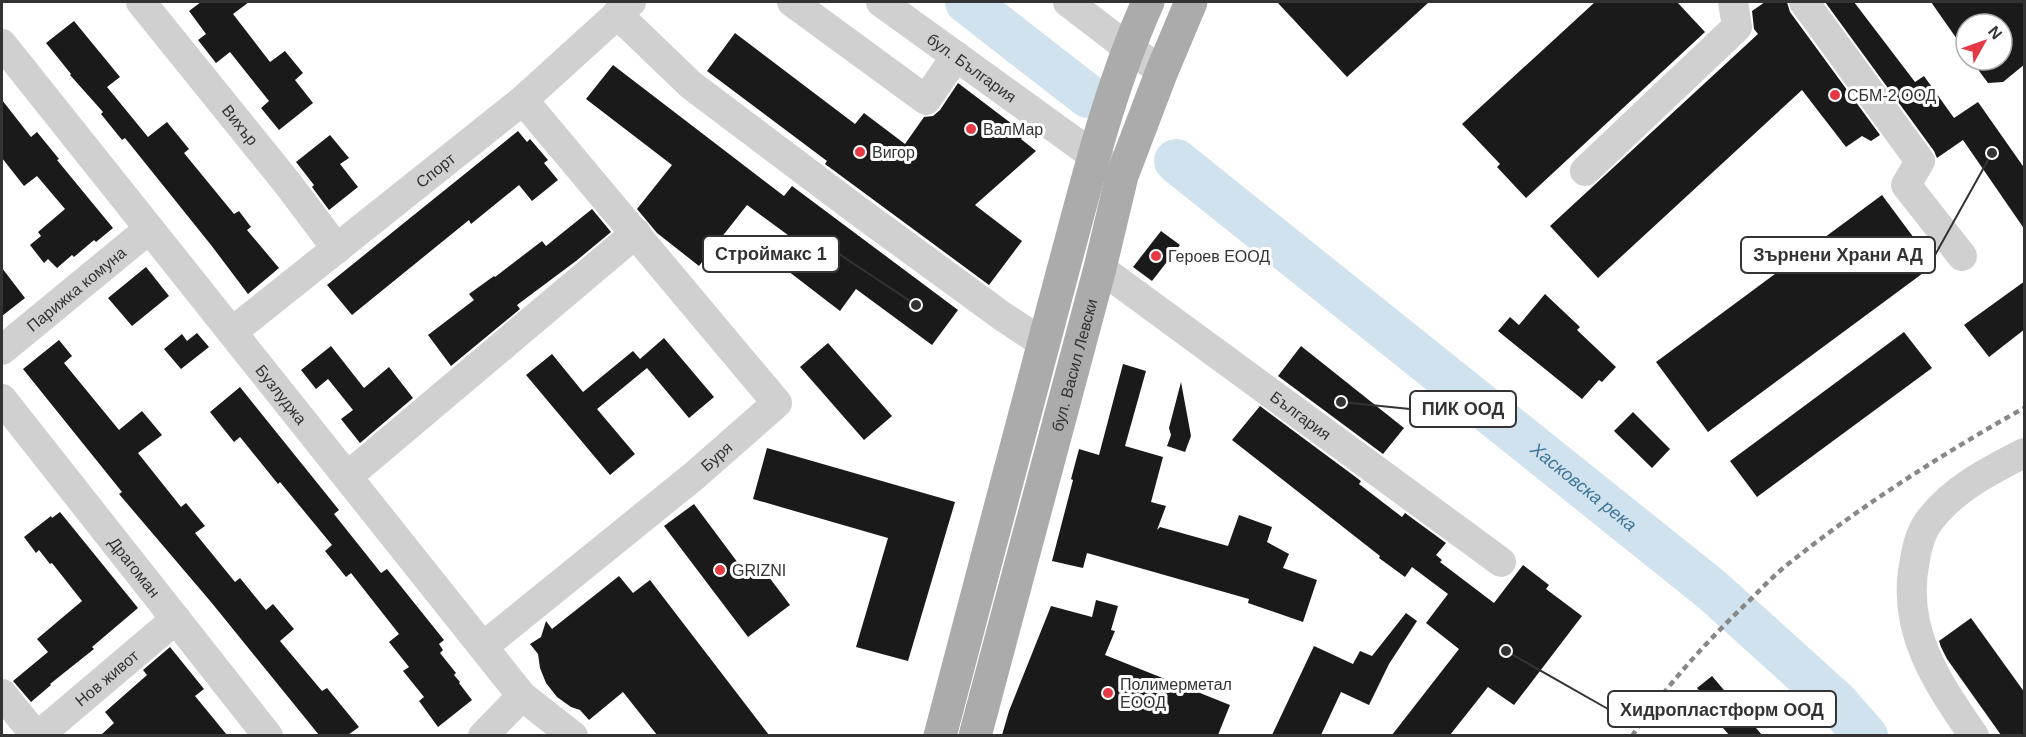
<svg xmlns="http://www.w3.org/2000/svg" width="2026" height="737" font-family="Arial,sans-serif">
  <rect width="100%" height="100%" fill="#fff"/>
  <g fill="none" stroke-linecap="round" stroke-linejoin="round">
    <!-- river -->
    <g stroke="#cfe2ee" stroke-width="44">
      <polyline points="967,2 1088,96"/>
      <path id="s1" d="M1176,161L1712,590L1836,702L1866,736"/>
    </g>
  </g>
  <!-- building -->
  <g fill="#1a1a1a">
    <polygon points="201,2 249,2 233,14 270,62 285,51 303,73 295,80 313,103 279,130 261,108 269,101 230,52 216,63 198,40 206,34 189,11"/>
    <polygon points="1277,2 1429,2 1347,77"/>
    <polygon points="1595,2 1677,2 1705,32 1526,198 1497,167 1500,164 1462,124"/>
    <polygon points="1765,2 1787,2 1790,12 1880,135 1871,141 1862,136 1846,147 1802,90 1598,278 1550,226 1758,34 1754,29 1752,11"/>
    <polygon points="1825,2 1854,2 1915,82 1924,76 1954,118 1978,102 2025,169 2025,230 1963,140 1937,158 1934,151"/>
    <polygon points="1931,2 2025,2 2025,64 2003,82 1988,83 1971,60 2002,60 2002,24 1966,24 1966,52"/>
    <polygon points="74,21 120,77 107,87 148,137 167,122 189,149 184,153 234,214 239,211 251,227 247,230 279,268 248,294 211,245 125,138 122,140 101,114 103,112 70,75 71,74 46,43"/>
    <polygon points="735,33 855,124 864,113 905,144 924,117 933,116 940,110 958,83 1024,133 1021,139 1036,151 975,205 1022,241 989,285 825,164 827,161 707,71"/>
    <polygon points="613,65 784,196 792,186 958,310 932,345 856,289 840,311 775,261 792,238 747,205 699,266 657,233 637,209 672,165 586,99"/>
    <polygon points="2,100 31,137 37,132 59,159 57,160 113,228 96,242 94,240 74,257 72,255 57,268 48,259 44,263 30,245 41,236 38,232 65,209 37,176 24,186 2,158"/>
    <polygon points="518,131 527,142 530,139 548,160 544,163 558,180 532,201 519,185 471,224 469,220 352,315 327,285"/>
    <polygon points="330,135 349,158 340,164 358,187 329,210 312,187 314,185 296,162"/>
    <polygon points="1882,195 1934,265 1708,432 1656,362"/>
    <polygon points="592,209 611,232 576,261 517,305 520,309 451,366 428,335 474,300 469,294 494,276 495,277 542,241 546,246"/>
    <polygon points="1161,231 1180,245 1152,281 1133,267"/>
    <polygon points="146,267 169,296 132,326 108,298"/>
    <polygon points="2,268 25,298 2,316"/>
    <polygon points="2025,281 2025,329 1989,357 1964,325"/>
    <polygon points="1545,294 1580,327 1577,330 1616,367 1602,382 1599,380 1582,399 1498,331 1510,317 1519,325"/>
    <polygon points="1904,332 1932,368 1757,497 1730,461"/>
    <polygon points="197,333 209,347 181,369 164,349 182,334 187,341"/>
    <polygon points="664,338 714,397 689,418 647,368 597,409 635,454 610,475 526,375 552,354 583,392 633,351 640,359"/>
    <polygon points="59,340 72,356 64,363 119,430 142,411 162,435 138,453 181,507 186,503 205,526 195,533 235,582 240,578 266,610 273,604 294,629 280,641 322,691 327,688 359,727 348,735 319,735 211,602 119,494 122,492 23,369"/>
    <polygon points="828,343 892,416 864,440 800,367"/>
    <polygon points="331,346 364,388 389,367 413,398 360,443 341,419 353,410 328,379 316,389 301,370"/>
    <polygon points="1301,346 1404,428 1383,454 1278,376"/>
    <polygon points="1123,364 1146,371 1125,446 1163,457 1151,502 1166,506 1157,530 1160,527 1228,546 1239,515 1272,527 1267,542 1289,554 1283,568 1317,580 1303,622 1248,603 1249,599 1087,553 1083,568 1052,561 1073,480 1071,479 1079,449 1099,455"/>
    <polygon points="1181,382 1191,436 1185,452 1167,446 1171,435 1169,428"/>
    <polygon points="240,387 339,510 334,514 381,573 387,569 444,640 439,644 443,650 440,653 456,673 454,675 460,682 459,683 472,700 438,727 419,701 424,697 403,671 409,667 389,642 399,634 351,573 346,577 325,551 332,545 280,482 278,484 240,437 234,442 210,412"/>
    <polygon points="1260,406 1361,481 1359,484 1402,517 1405,513 1446,543 1436,555 1442,560 1440,562 1494,603 1523,565 1549,585 1546,589 1582,616 1514,705 1488,687 1450,735 1392,735 1459,649 1426,623 1448,594 1412,567 1405,577 1379,558 1380,556 1232,440"/>
    <polygon points="1633,412 1670,449 1652,468 1614,431"/>
    <polygon points="767,448 955,502 908,661 856,647 888,538 753,499"/>
    <polygon points="694,504 747,575 760,565 790,605 748,637 664,526"/>
    <polygon points="60,512 138,608 92,647 94,649 50,684 51,685 31,702 13,681 48,652 37,639 82,601 52,563 50,564 39,550 36,553 24,537 51,516 52,518"/>
    <polygon points="619,576 633,593 650,580 769,735 657,735 623,692 589,720 580,710 571,707 557,697 546,683 540,668 538,654 530,644 541,637 546,621 552,629"/>
    <polygon points="1096,600 1118,606 1111,630 1115,631 1105,655 1230,705 1218,735 1002,735 1009,711 1051,606 1092,617"/>
    <polygon points="1406,613 1417,621 1389,664 1369,705 1341,692 1321,735 1272,735 1314,646 1353,664 1360,651 1372,656"/>
    <polygon points="1971,618 2025,693 2025,735 2001,735 1947,659 1941,647 1939,641"/>
    <polygon points="170,647 204,689 195,696 227,735 101,735 114,723 105,712 147,675 143,670"/>
    <polygon points="1712,676 1762,735 1729,735 1718,722 1723,718 1697,688"/>
  </g>
  <g fill="none" stroke-linecap="round" stroke-linejoin="round">
    <!-- minor -->
    <g stroke="#d0d0d0" stroke-width="30">
      <path id="s2" d="M141,2L288,184L337,249"/>
      <polyline points="792,2 926,100 956,56"/>
      <path id="s3" d="M881,2L1112,169"/>
      <polyline points="1068,2 1128,48 1162,71"/>
      <polyline points="1804,2 1920,161 1906,185 1962,256"/>
      <polyline points="617,14 691,85 857,210 1002,316 1043,343"/>
      <path id="s4" d="M2,44L522,696L573,736"/>
      <polyline points="1585,171 1737,27 1733,2"/>
      <path id="s5" d="M1100,268L1501,562"/>
      <path id="s6" d="M232,332L523,100L631,2"/>
      <path id="s7" d="M2,350L149,229"/>
      <path id="s8" d="M2,399L268,736"/>
      <polyline points="348,476 636,233"/>
      <path id="s9" d="M484,646L694,476L777,403L523,100"/>
      <polyline points="2,694 36,736"/>
      <path id="s10" d="M38,736L176,619"/>
      <polyline points="483,736 522,696"/>
      <path d="M1974,736C1937,682 1900,629 1915,560C1917,546 1920,533 1929,521C1953,489 1989,471 2024,453"/>
    </g>
    <!-- major -->
    <g stroke="#ababab" stroke-width="33">
      <path d="M940,736C981,582 1020,428 1062,274C1087,182 1109,89 1148,2"/>
      <path id="s11" d="M975,736L1100,268L1122,176L1162,71L1191,2"/>
    </g>
    <!-- rail -->
    <path stroke="#888" stroke-width="4.5" stroke-dasharray="6 4.5" stroke-linecap="butt" d="M1632,736C1665,687 1706,642 1749,601C1763,587 1776,573 1792,561C1865,503 1944,453 2024,408"/>
  </g>
  <!-- markers -->
  <g fill="#e63946" stroke="#fff" stroke-width="2">
    <circle cx="1835" cy="95" r="6"/>
    <circle cx="971" cy="129" r="6"/>
    <circle cx="860" cy="152" r="6"/>
    <circle cx="1156" cy="256" r="6"/>
    <circle cx="720" cy="570" r="6"/>
    <circle cx="1108" cy="693" r="6"/>
  </g>
  <g text-anchor="middle" stroke-width="6" stroke-linejoin="round" paint-order="stroke">
    <!-- street labels -->
    <g font-size="16" fill="#333" stroke="#fff">
      <text dy="6" stroke="none"><textPath href="#s3" startOffset="112">бул. България</textPath></text>
      <text dy="6" stroke="none"><textPath href="#s2" startOffset="158">Вихър</textPath></text>
      <text dy="6" stroke="none"><textPath href="#s6" startOffset="260">Спорт</textPath></text>
      <text dy="6" stroke="none"><textPath href="#s7" startOffset="96">Парижка комуна</textPath></text>
      <text dy="6" stroke="none"><textPath href="#s11" startOffset="384">бул. Васил Левски</textPath></text>
      <text dy="6" stroke="none"><textPath href="#s4" startOffset="448">Бузлуджа</textPath></text>
      <text dy="6" stroke="none"><textPath href="#s5" startOffset="249">България</textPath></text>
      <text dy="6" stroke="none"><textPath href="#s9" startOffset="300">Буря</textPath></text>
      <text dy="6" stroke="none"><textPath href="#s8" startOffset="214">Драгоман</textPath></text>
      <text dy="6" stroke="none"><textPath href="#s10" startOffset="90">Нов живот</textPath></text>
    </g>
    <!-- poi labels -->
    <g font-size="16" fill="#333" stroke="#fff" text-anchor="start">
      <text x="1847" y="101">СБМ-2 ООД</text>
      <text x="983" y="135">ВалМар</text>
      <text x="872" y="158">Вигор</text>
      <text x="1168" y="262">Героев ЕООД</text>
      <text x="732" y="576">GRIZNI</text>
      <text x="1120" y="690">Полимерметал<tspan x="1120" dy="18">ЕООД</tspan></text>
    </g>
    <!-- water labels -->
    <g font-size="18" font-style="italic" fill="#3f7597" stroke="#fff">
      <text dy="6" stroke="none"><textPath href="#s1" startOffset="522">Хасковска река</textPath></text>
    </g>
  </g>
  <!-- callouts -->
  <path fill="none" stroke="#333" stroke-width="2" d="M916 305L839 254M1992 153L1935 255M1341 402L1410 409M1506 651L1608 709"/>
  <g fill="#333" stroke="#fff" stroke-width="2">
    <circle cx="916" cy="305" r="6"/>
    <circle cx="1992" cy="153" r="6"/>
    <circle cx="1341" cy="402" r="6"/>
    <circle cx="1506" cy="651" r="6"/>
  </g>
  <g fill="#fff" stroke="#333" stroke-width="2">
    <rect x="703" y="236" width="136" height="36" rx="6"/>
    <rect x="1741" y="237" width="194" height="36" rx="6"/>
    <rect x="1410" y="391" width="106" height="36" rx="6"/>
    <rect x="1608" y="691" width="228" height="36" rx="6"/>
  </g>
  <g font-size="18" text-anchor="middle" font-weight="bold" fill="#333">
    <text x="771" y="260">Строймакс 1</text>
    <text x="1838" y="261">Зърнени Храни АД</text>
    <text x="1463" y="415">ПИК ООД</text>
    <text x="1722" y="716">Хидропластформ ООД</text>
  </g>
  <!-- border -->
  <rect width="2026" height="737" fill="none" stroke="#333333" stroke-width="6"/>
  <!-- north arrow -->
  <g transform="translate(1984 42) rotate(50)"><circle r="28" fill="#ffffff" stroke="#adadad" stroke-width="1.5"/>
  <path d="M0-4.5L10 22L0 15L-10 22Z" fill="#e63946"/>
  <text y="-9" font-size="16" font-weight="bold" text-anchor="middle" fill="#333333">N</text>
  </g>
</svg>
